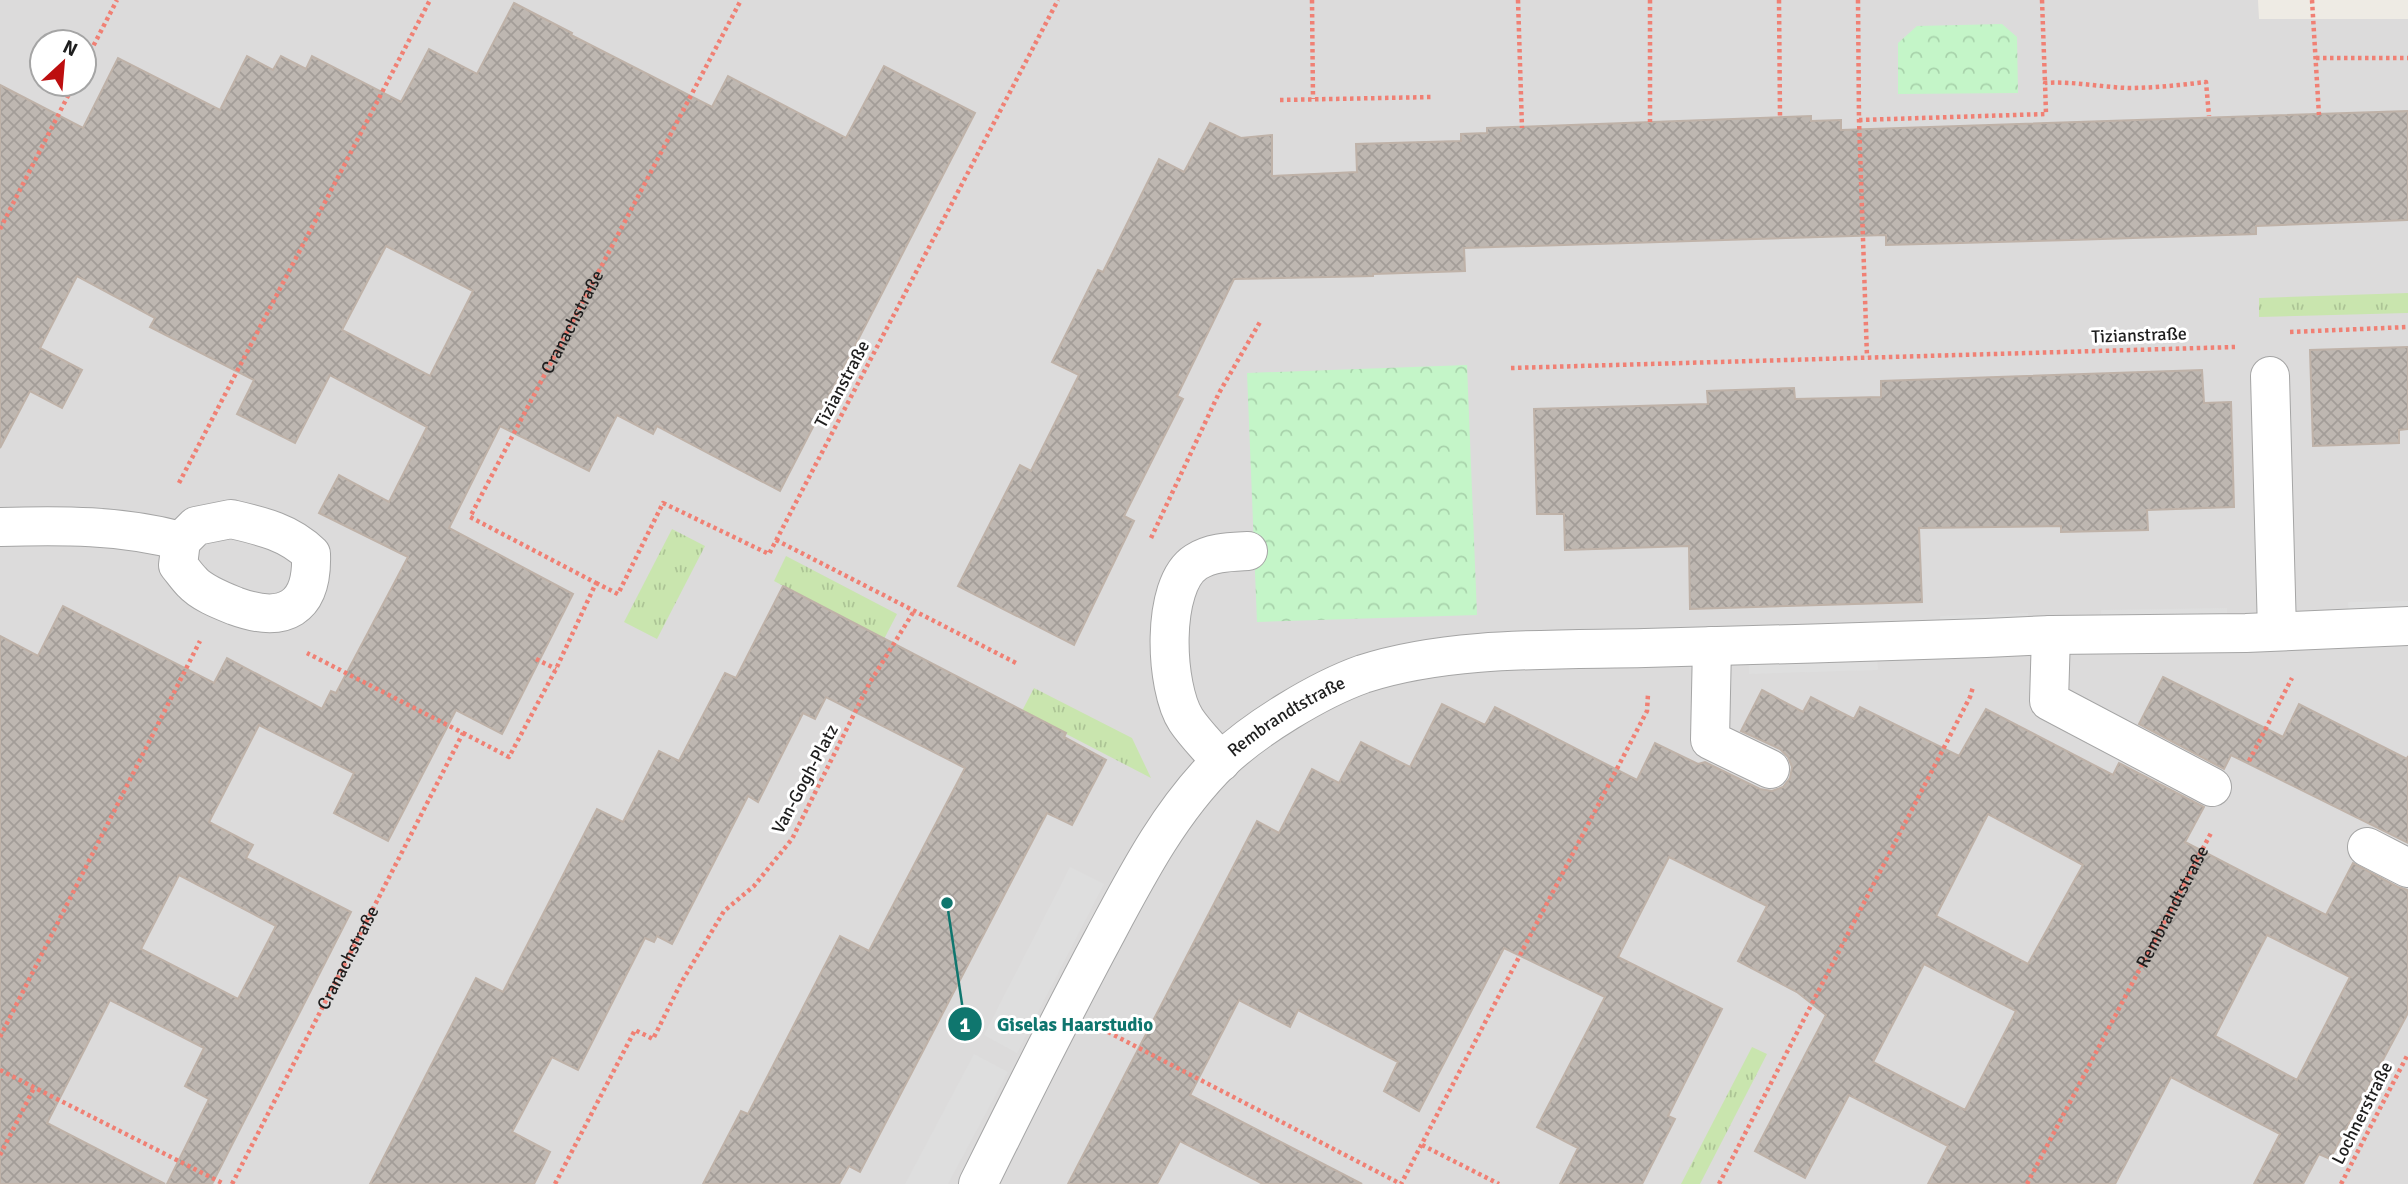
<svg xmlns="http://www.w3.org/2000/svg" width="2408" height="1184" font-family="Signika,sans-serif">
  <defs>
    <pattern id="grass-tufts" width="24" height="20" patternUnits="userSpaceOnUse" patternTransform="scale(1.75)"><rect width="24" height="20" fill="#c9e5ae"/><path d="M3 7l-1-3M5 7V3M7 7l1-3M15 17l-1-3M17 17v-4M19 17l1-3" fill="none" stroke="#acc495"/></pattern>
    <pattern id="park-crowns" width="20" height="18" patternUnits="userSpaceOnUse" patternTransform="scale(1.75)"><rect width="20" height="18" fill="#c4f5c8"/><path d="M2 6a3 3 0 1 1 6 0M12 15a3 3 0 1 1 6 0" fill="none" stroke="#a8d2ab"/></pattern>
    <pattern id="building-cross-hatch" width="8" height="8" patternUnits="userSpaceOnUse" patternTransform="scale(1.75)"><rect width="8" height="8" fill="#beb7b1"/><path d="M0 0l8 8M0 8l8-8" fill="none" stroke="#a39d98"/></pattern>
  </defs>
  <rect width="100%" height="100%" fill="#eeebe4"/>
  <!-- residential -->
  <path fill="#dcdbdb" fill-rule="evenodd" d="M0,0H2258L2259,19H2408V1184H0ZM42,42H84V84H42Z"/>
  <!-- grass -->
  <g fill="url(#grass-tufts)">
    <polygon points="2408,293 2408,313 2259,317 2259,298"/>
    <polygon points="672,529 705,546 657,639 624,622"/>
    <polygon points="786,556 897,614 884,639 774,581"/>
    <polygon points="1034,688 1132,738 1151,778 1022,711"/>
    <polygon points="1752,1047 1767,1054 1700,1184 1681,1184"/>
  </g>
  <!-- park -->
  <g fill="url(#park-crowns)">
    <polygon points="2002,24 2017,37 2018,93 1898,94 1898,43 1917,26"/>
    <polygon points="1467,365 1477,615 1257,622 1247,373"/>
  </g>
  <!-- parking -->
  <g fill="#dedede">
    <polygon points="2408,601 2408,617 2349,618 2348,602"/>
    <polygon points="2227,608 2227,624 2102,626 2101,610"/>
    <polygon points="2028,613 2029,628 1941,630 1940,616"/>
    <polygon points="1877,655 1878,670 1749,674 1749,658"/>
    <polygon points="1070,867 1104,884 1017,1053 984,1035"/>
    <polygon points="974,1054 1008,1072 948,1184 905,1184"/>
  </g>
  <!-- building -->
  <g fill="url(#building-cross-hatch)" stroke="#bfb2a8" stroke-width="2" fill-rule="evenodd">
    <path d="M514,3L572,33L571,35L712,107L728,76L846,138L884,66L975,113L780,491L657,426L653,434L617,415L589,471L500,426L449,528L573,594L502,734L456,710L388,841L334,813L354,773L259,725L209,822L253,845L246,858L351,912L212,1184H167L209,1099L185,1086L204,1048L110,1000L47,1123L165,1184H0V636L38,656L63,606L214,683L227,658L322,709L331,691L336,693L408,557L319,513L339,475L389,502L427,427L330,375L295,443L237,414L254,380L150,327L155,318L77,276L40,348L82,370L62,408L30,391L0,448V85L83,128L118,58L220,110L247,56L273,70L281,56L306,69L312,56L401,102L429,49L477,74ZM386,246L473,291L430,376L342,330ZM179,875L276,926L238,999L141,949Z"/>
    <polygon points="2408,111 2408,220 2256,226 2256,234 2071,240 1886,245 1886,235 1464,248 1465,271 1373,274 1373,276 1234,279 1177,396 1183,399 1124,516 1134,521 1074,645 958,586 1020,465 1031,471 1079,375 1052,362 1098,270 1103,272 1159,159 1184,172 1210,123 1241,138 1272,135 1272,176 1357,172 1356,144 1461,141 1461,134 1487,133 1487,128 1811,116 1811,121 1841,120 1841,130"/>
    <polygon points="2408,347 2408,429 2399,430 2399,443 2313,446 2310,350"/>
    <polygon points="2202,370 2204,403 2231,402 2234,507 2147,510 2148,530 2061,532 2061,526 1919,528 1922,602 1690,609 1689,546 1565,550 1564,514 1537,514 1534,409 1708,404 1707,391 1794,388 1795,399 1881,397 1881,381"/>
    <polygon points="783,586 1066,733 1064,737 1106,760 1072,825 1047,813 860,1172 849,1166 839,1184 703,1184 741,1111 748,1114 840,936 869,951 965,768 826,697 815,719 803,713 758,802 748,796 672,944 657,936 654,942 645,938 578,1070 552,1057 512,1132 550,1152 534,1184 370,1184 476,978 503,992 597,809 623,822 659,751 679,761 725,673 736,678"/>
    <polygon points="2163,677 2283,737 2299,704 2407,759 2408,756 2408,843 2231,755 2224,769 2139,724"/>
    <path d="M1762,690L1803,712L1811,697L1854,719L1860,707L1959,756L1986,709L2113,775L2119,763L2204,807L2185,842L2326,915L2353,863L2398,887L2408,890V1013L2330,1159L2319,1154L2303,1184H2254L2280,1134L2171,1077L2115,1184H1928L1948,1146L1849,1095L1805,1178L1755,1151L1826,1015L1797,992L1738,961L1767,906L1669,857L1618,957L1722,1009L1668,1116L1675,1119L1642,1184H1560L1578,1148L1537,1127L1605,997L1504,948L1419,1111L1384,1091L1398,1062L1298,1010L1290,1027L1239,1000L1190,1095L1362,1184H1263L1180,1141L1157,1184H1068L1257,821L1279,833L1312,769L1339,783L1361,742L1410,767L1442,704L1485,725L1495,707L1637,780L1655,743L1698,764L1705,762L1760,789L1772,791L1783,787L1790,778L1792,767L1788,757L1780,749L1741,731ZM1988,814L2083,865L2028,964L1936,916ZM2267,935L2350,977L2297,1080L2215,1036ZM1924,964L2016,1011L1965,1110L1873,1062Z"/>
  </g>
  <g fill="none" stroke-linecap="round" stroke-linejoin="round">
    <defs>
      <g id="minor">
        <polyline points="2270,376 2277,631"/>
        <path d="M231,519C261,526 289,532 311,554C313,609 284,624 235,606C220,600 202,593 192,582C187,577 183,571 178,565L181,541L196,526Z"/>
        <path d="M0,527C61,525 122,525 181,541"/>
        <polyline points="2051,635 2049,701 2212,787"/>
        <polyline points="1712,646 1710,740 1770,769"/>
        <path d="M1221,762C1210,748 1196,735 1186,720C1165,688 1160,585 1196,562C1212,552 1230,552 1248,551"/>
        <polyline points="2367,847 2408,868"/>
        <path id="s4" d="M978,1184C1019,1101 1060,1019 1104,937C1137,875 1170,811 1221,761C1256,728 1318,690 1363,674C1449,646 1555,650 1645,648C1759,645 1872,642 1986,638L2051,635L2246,633L2408,626"/>
      </g>
    </defs>
    <!-- minor casing -->
    <use href="#minor" stroke="#a5a5a5" stroke-width="40"/>
    <!-- path -->
    <g stroke="#f08074" stroke-width="4.5" stroke-dasharray="3.5 3.5" stroke-linecap="butt">
      <polyline points="1312,0 1313,99"/>
      <polyline points="1518,0 1522,128"/>
      <polyline points="1650,0 1650,122"/>
      <polyline points="1779,0 1780,117"/>
      <polyline points="1858,0 1859,120 1867,357"/>
      <polyline points="2042,0 2045,83"/>
      <polyline points="2312,0 2319,115"/>
      <polyline points="2316,58 2408,58"/>
      <polyline points="84,64 117,0"/>
      <polyline points="1280,100 1433,97"/>
      <path d="M1859,120L2046,114L2045,83C2073,81 2100,87 2128,88C2155,88 2180,85 2206,82L2209,116"/>
      <polyline points="0,229 74,84"/>
      <polyline points="2290,332 2408,327"/>
      <polyline points="1511,368 2235,347"/>
      <polyline points="179,483 430,0"/>
      <polyline points="1151,538 1219,393 1260,322"/>
      <polyline points="776,540 1018,664"/>
      <polyline points="596,583 618,594 663,503 769,554 1058,0"/>
      <polyline points="536,659 556,669"/>
      <path id="s1" d="M463,733L509,757L556,669L596,583L470,517L741,0"/>
      <polyline points="2249,761 2292,678"/>
      <polyline points="1108,1032 1401,1184 1647,711 1648,694"/>
      <polyline points="0,1037 200,641"/>
      <polyline points="0,1070 224,1184"/>
      <polyline points="1422,1145 1499,1184"/>
      <polyline points="0,1155 34,1088"/>
      <path id="s2" d="M232,1184L463,733L307,653"/>
      <polyline points="555,1184 635,1030 653,1039 681,983 724,911 754,886 792,839 869,684 914,611"/>
      <polyline points="1719,1184 1970,697 1973,687"/>
      <path id="s3" d="M2027,1184L2211,833"/>
      <polyline points="2341,1184 2408,1054"/>
    </g>
    <!-- minor -->
    <use href="#minor" stroke="#fff" stroke-width="38"/>
  </g>
  <g text-anchor="middle" stroke-width="6" stroke-linejoin="round" paint-order="stroke">
    <!-- street labels -->
    <g font-size="18" fill="#1e1e1e" stroke="#fff">
      <text dy="6" stroke="none"><textPath href="#s1" startOffset="609">Cranachstraße</textPath></text>
      <text transform="translate(2139 335) rotate(-2)" y="6">Tizianstraße</text>
      <text transform="translate(842 384) rotate(-62)" y="6">Tizianstraße</text>
      <text dy="6" stroke="none"><textPath href="#s4" startOffset="569">Rembrandtstraße</textPath></text>
      <text transform="translate(805 779) rotate(-62)" y="6">Van-Gogh-Platz</text>
      <text dy="6" stroke="none"><textPath href="#s3" startOffset="313">Rembrandtstraße</textPath></text>
      <text dy="6" stroke="none"><textPath href="#s2" startOffset="254">Cranachstraße</textPath></text>
      <text transform="translate(2362 1113) rotate(-63)" y="6">Lochnerstraße</text>
    </g>
  </g>
  <!-- callouts -->
  <path fill="none" stroke="#0f766e" stroke-width="2.5" d="M947 903L965 1024"/>
  <g fill="#0f766e" stroke="#fff" stroke-width="2.5">
    <circle cx="947" cy="903" r="7"/>
    <circle cx="965" cy="1024" r="18"/>
  </g>
  <g font-size="21" text-anchor="middle" font-weight="bold" fill="#fff">
    <text x="965" y="1032">1</text>
  </g>
  <g font-size="19" text-anchor="middle" font-weight="bold" fill="#0f766e" stroke="#fff" stroke-width="6" stroke-linejoin="round" paint-order="stroke">
    <text x="1075" y="1031">Giselas Haarstudio</text>
  </g>
  <!-- north arrow -->
  <g transform="translate(63 63) rotate(26)"><circle r="33" fill="#ffffff" stroke="#a5a5a5" stroke-width="2"/>
  <path d="M0-5L12 26L0 18L-12 26Z" fill="#bd0e0f"/>
  <text y="-10" font-size="19" font-weight="bold" text-anchor="middle" fill="#1e1e1e">N</text>
  </g>
</svg>
